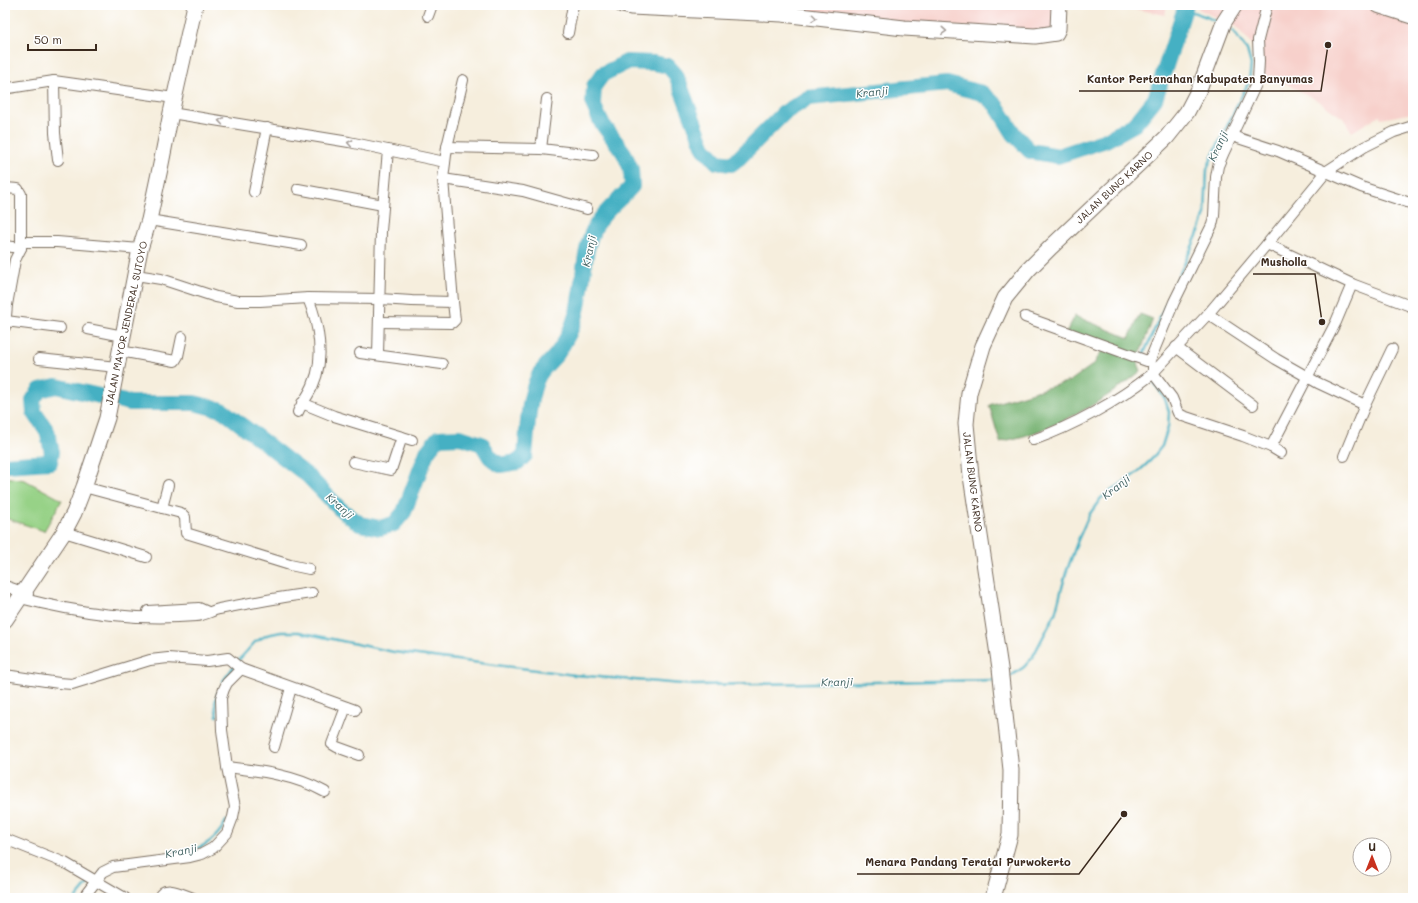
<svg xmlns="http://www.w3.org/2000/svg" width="1418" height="903" font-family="Mali,sans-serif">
  <rect width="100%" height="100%" fill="#fff"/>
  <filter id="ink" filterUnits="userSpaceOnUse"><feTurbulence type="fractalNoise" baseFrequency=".025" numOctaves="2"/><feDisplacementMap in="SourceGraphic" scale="8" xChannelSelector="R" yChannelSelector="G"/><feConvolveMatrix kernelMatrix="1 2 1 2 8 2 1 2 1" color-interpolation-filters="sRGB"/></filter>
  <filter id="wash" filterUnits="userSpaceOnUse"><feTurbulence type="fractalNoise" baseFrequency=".012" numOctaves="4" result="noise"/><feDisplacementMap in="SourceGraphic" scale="16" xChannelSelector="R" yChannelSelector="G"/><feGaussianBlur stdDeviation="0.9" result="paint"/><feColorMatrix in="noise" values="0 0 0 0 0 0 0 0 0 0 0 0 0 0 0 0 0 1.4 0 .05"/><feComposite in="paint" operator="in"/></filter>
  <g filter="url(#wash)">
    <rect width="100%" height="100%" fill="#f6eedd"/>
    <!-- built -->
    <g fill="#f7d0cb">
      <polygon points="623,5 1059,5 1056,33"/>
      <polygon points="1115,5 1167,5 1165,15"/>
      <polygon points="1200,5 1379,5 1413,16 1413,113 1381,119 1380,115 1352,132 1343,118 1320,102 1282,81 1256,71 1256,56 1251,43 1236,27 1198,9"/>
    </g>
    <!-- green -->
    <polygon fill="#97d287" stroke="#697e52" points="5,477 25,480 62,500 44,531 5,518"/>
    <!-- forest -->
    <path fill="#79b474" stroke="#5a6f49" d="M1140,314L1153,319L1140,353L1138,363L1141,371C1109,397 1073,419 1033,433C1023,437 1011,439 1000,442L989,405L1070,381L1094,364L1103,349L1066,333L1075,316L1129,338Z"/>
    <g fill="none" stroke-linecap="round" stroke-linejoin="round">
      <!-- stream -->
      <g stroke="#45b0c3" stroke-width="2.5">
        <polyline points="1184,9 1207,17 1219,23"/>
        <polyline points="1144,357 1144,353 1152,335 1200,229 1205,214 1207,169 1213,155 1249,81 1251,65 1247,50 1233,31 1227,28"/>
        <polyline points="237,662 255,642 267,635 281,632 299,632 394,652 575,675 694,685 996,680"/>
        <polyline points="1005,677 1011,676 1024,667 1032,658 1055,614 1066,573 1078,540 1089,515 1101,498 1138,472 1151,460 1162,446 1168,427 1169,412 1165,399 1154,382"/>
        <polyline points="223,681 234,666"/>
        <polyline points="217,716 215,703 219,689"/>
        <path d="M152,857C183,853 211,852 226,821"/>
        <polyline points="76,898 91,880"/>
      </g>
      <!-- river -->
      <path stroke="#45b0c3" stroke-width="16" d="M5,465L50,462L52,452L47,431L34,412L33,400L40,390L56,386L130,403H194L222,410L308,476L340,509L360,524L380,528L394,524L404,512L427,452L438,438L460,437L482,444L490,457L500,465L518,462L525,455C528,430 527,401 538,377C542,369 551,361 557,354C563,345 572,329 575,318C584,292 582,245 597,224C606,209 621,199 632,186L631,169L624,153L601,122L593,104L594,86L603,74L627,62L654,63L668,66L676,75L704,148L717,162L731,164L739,158L784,113L808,98L947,84L982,93L996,105L1014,134L1030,151L1058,156L1106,140L1135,124L1155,99L1186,5"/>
    </g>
  </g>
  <g filter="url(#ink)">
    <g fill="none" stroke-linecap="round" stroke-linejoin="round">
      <defs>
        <g id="street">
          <polyline points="428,16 432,5"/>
          <polyline points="568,33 573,5"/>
          <polyline points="54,81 55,133 58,160"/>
          <polyline points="5,88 9,88 54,81 174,98"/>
          <polyline points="171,113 349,142 445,162"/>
          <polyline points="1232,136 1278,151 1361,187 1413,204"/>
          <polyline points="447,147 541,149 593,155"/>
          <polyline points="541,149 547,99"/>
          <polyline points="443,179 523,191 587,209"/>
          <polyline points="5,188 18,189 21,194 21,242"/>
          <polyline points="298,189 383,205"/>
          <polyline points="254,192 267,128"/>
          <polyline points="149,220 301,245"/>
          <polyline points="1267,244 1352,284 1413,307"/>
          <polyline points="5,246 21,248"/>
          <polyline points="136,275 161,279 216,297 238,301 260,301 308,298 380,299 412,301 453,302 443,179 447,147 463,80"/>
          <polyline points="1208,314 1276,359 1318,383 1365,405"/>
          <polyline points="1025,317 1147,361 1150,360 1174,302 1212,225 1214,216 1216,177 1218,166 1224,152 1258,80 1259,61 1258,40 1267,5"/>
          <polyline points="6,321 60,328"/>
          <polyline points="379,322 452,323 455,320 453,302"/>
          <polyline points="5,327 7,305 15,260 21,248 21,242 57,242 140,249"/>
          <polyline points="88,329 123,336"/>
          <polyline points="1176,347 1253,405"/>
          <polyline points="120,351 175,361 178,356 182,337"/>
          <polyline points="360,353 442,364"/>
          <polyline points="378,355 381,231 388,150"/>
          <polyline points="39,359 117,367"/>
          <polyline points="1153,367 1153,373 1172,398 1178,413 1183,416 1243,436 1271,447 1281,453"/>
          <polyline points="302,403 334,416 412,440"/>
          <path d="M298,412C302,403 309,395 313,385C325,358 319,325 308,298"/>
          <path d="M1033,440C1073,426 1118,401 1151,375L1208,314L1267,244L1327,171L1364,147L1394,132L1413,126"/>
          <polyline points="1271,447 1336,322 1352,284"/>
          <polyline points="1344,456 1365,405 1392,349"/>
          <polyline points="353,462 391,470 402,437"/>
          <polyline points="84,487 181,513 185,517 186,533 290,565 309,569"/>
          <polyline points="162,508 168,485"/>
          <polyline points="64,532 146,557"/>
          <polyline points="5,586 28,594"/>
          <path d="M20,598C79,613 135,621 196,616C203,616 211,611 219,609C250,603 281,597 312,593"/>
          <polyline points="148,611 199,608 208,612"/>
          <polyline points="5,675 59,683 72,684 150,660 168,658 207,661 228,658 241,669 355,710"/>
          <polyline points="346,707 332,744 337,747 359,755"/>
          <polyline points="274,747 291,688"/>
          <path d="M227,767C261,771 295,775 325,792"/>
          <polyline points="5,839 65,863 125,898"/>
          <polyline points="83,898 103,872 113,867 190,857 202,854 213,848 227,833 233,817 235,807 227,767 222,730 221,698 224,689 227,683 241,669"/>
          <path d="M159,898C164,883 183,895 193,898"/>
        </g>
        <g id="secondary">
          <polyline points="622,5 631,7 782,14 904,28 1035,36 1056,33 1058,29 1059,5"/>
          <polyline points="5,620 64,532 74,513 84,487 107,418 140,249 149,220 161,164 171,113 195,5"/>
          <polyline points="993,898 1010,835 1011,770 1000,668 971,476 966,424 969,393 983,346 1005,298 1028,270 1051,247 1167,137 1187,112 1199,89 1224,22 1235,5"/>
        </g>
        <polyline id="primary" points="1379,5 1413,16"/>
      </defs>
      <!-- street casing -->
      <use href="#street" stroke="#7c6f61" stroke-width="12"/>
      <!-- secondary casing -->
      <use href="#secondary" stroke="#7c6f61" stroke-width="17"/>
      <!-- primary casing -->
      <use href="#primary" stroke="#7c6f61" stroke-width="18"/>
      <!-- street -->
      <use href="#street" stroke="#fff" stroke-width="10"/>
      <!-- secondary -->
      <use href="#secondary" stroke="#fff" stroke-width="15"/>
      <!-- primary -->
      <use href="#primary" stroke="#fff" stroke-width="16"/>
    </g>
    <!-- one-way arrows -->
    <defs><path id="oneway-chevron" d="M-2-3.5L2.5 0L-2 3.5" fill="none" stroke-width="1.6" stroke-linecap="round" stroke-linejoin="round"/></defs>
    <g stroke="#a79f9a">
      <use href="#oneway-chevron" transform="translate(814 18) rotate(7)"/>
      <use href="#oneway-chevron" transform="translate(944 31) rotate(4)"/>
      <use href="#oneway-chevron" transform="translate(221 121) rotate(-171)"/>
      <use href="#oneway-chevron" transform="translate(350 143) rotate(-169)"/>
    </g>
  </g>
  <g text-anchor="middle" stroke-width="3" stroke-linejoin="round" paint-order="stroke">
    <!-- street labels -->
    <g font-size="10" fill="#3b2a1e" stroke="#fff">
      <text transform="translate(1114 187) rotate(-43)" y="4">JALAN BUNG KARNO</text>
      <text transform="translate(126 323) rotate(-78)" y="4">JALAN MAYOR JENDERAL SUTOYO</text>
      <text transform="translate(973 482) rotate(83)" y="4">JALAN BUNG KARNO</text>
    </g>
    <!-- water labels -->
    <g font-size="11" font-style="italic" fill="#3f6060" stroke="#fff">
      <text transform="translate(872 92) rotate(-6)" y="4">Kranji</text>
      <text transform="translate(1218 146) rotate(-65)" y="4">Kranji</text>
      <text transform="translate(589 251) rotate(-78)" y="4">Kranji</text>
      <text transform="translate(1116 487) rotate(-38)" y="4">Kranji</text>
      <text transform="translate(340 506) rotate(42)" y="4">Kranji</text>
      <text transform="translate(837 682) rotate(-1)" y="4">Kranji</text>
      <text transform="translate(181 851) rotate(-12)" y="4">Kranji</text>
    </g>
  </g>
  <!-- callouts -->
  <path fill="none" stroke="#3b2a1e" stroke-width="1.5" d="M1328 45L1321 91H1079M1322 322L1315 274H1253M1124 814L1079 874H857"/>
  <g fill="#3b2a1e" stroke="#fff" stroke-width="1.5">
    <circle cx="1328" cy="45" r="4"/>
    <circle cx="1322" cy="322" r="4"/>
    <circle cx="1124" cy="814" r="4"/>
  </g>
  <g font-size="11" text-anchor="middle" font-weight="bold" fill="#3b2a1e" stroke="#fff" stroke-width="3" stroke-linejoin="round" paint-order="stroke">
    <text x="1200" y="83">Kantor Pertanahan Kabupaten Banyumas</text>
    <text x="1284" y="266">Musholla</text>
    <text x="968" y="866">Menara Pandang Teratai Purwokerto</text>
  </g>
  <!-- margin -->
  <rect width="1418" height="903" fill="none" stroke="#fff" stroke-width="20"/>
  <!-- north arrow -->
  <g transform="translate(1372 857)"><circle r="19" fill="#ffffff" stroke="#b1aaa5"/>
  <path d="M0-3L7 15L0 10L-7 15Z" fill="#c8321e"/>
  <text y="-6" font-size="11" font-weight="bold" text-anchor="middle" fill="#3b2a1e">U</text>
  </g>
  <!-- scale -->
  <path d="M28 44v6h68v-6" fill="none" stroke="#3b2a1e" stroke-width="2"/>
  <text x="34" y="44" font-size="12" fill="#3b2a1e" stroke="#ffffff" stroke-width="3" paint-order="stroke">50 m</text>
</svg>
